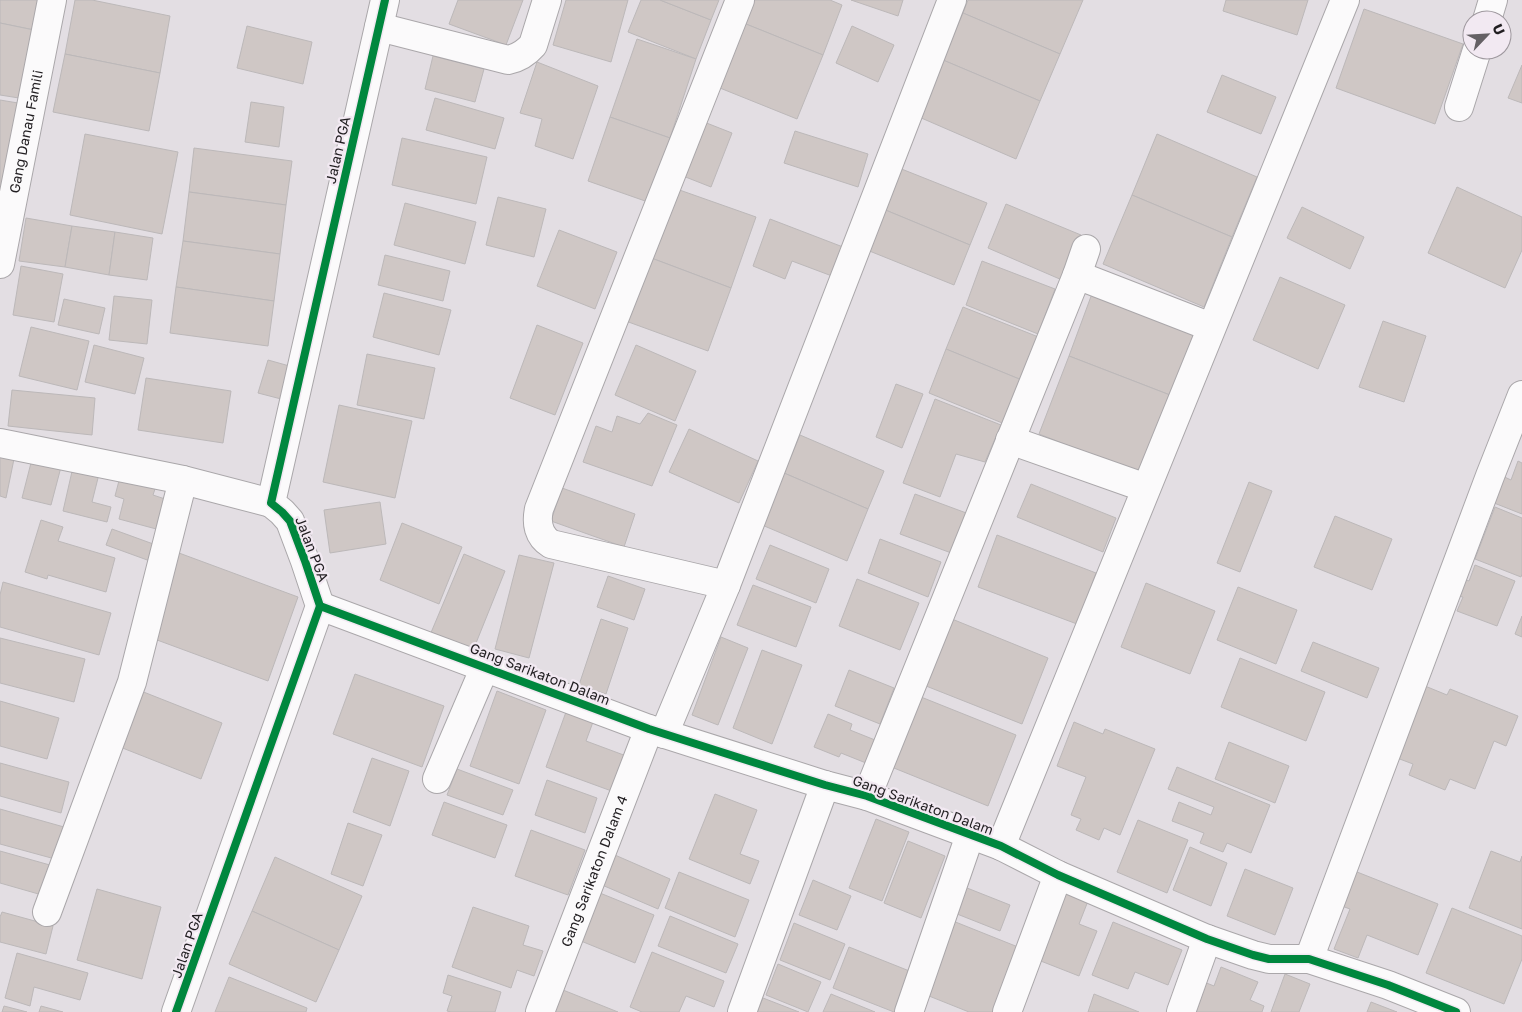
<svg xmlns="http://www.w3.org/2000/svg" width="1522" height="1012" font-family="'Golos Text',sans-serif">
  <rect width="100%" height="100%" fill="#e3dee3"/>
  <!-- building -->
  <g fill="#cfc7c5" stroke="#bcb8b9">
    <polygon points="0,0 40,0 34,30 0,23"/>
    <polygon points="75,0 92,0 170,16 160,73 65,54"/>
    <polygon points="458,0 523,0 506,45 449,24"/>
    <polygon points="566,0 628,0 611,62 553,45"/>
    <polygon points="641,0 660,0 711,20 696,59 628,32"/>
    <polygon points="660,0 719,0 711,20"/>
    <polygon points="744,0 830,0 842,5 823,55 736,20"/>
    <polygon points="851,0 903,0 898,16"/>
    <polygon points="968,0 1083,0 1060,54 963,13"/>
    <polygon points="1226,0 1308,0 1297,35 1223,11"/>
    <polygon points="1364,9 1463,44 1435,124 1336,88"/>
    <polygon points="963,13 1060,54 1040,101 943,60"/>
    <polygon points="736,20 823,55 797,119 710,84"/>
    <polygon points="0,23 34,30 19,98 0,95"/>
    <polygon points="247,26 312,42 303,84 237,68"/>
    <polygon points="852,26 894,45 878,82 836,63"/>
    <polygon points="637,39 696,59 670,138 610,117"/>
    <polygon points="65,54 160,73 149,131 53,112"/>
    <polygon points="433,56 484,69 475,102 425,89"/>
    <polygon points="943,60 1040,101 1016,159 919,117"/>
    <polygon points="537,62 598,86 573,159 535,146 542,119 520,113"/>
    <polygon points="1522,65 1522,103 1508,98"/>
    <polygon points="1222,75 1276,97 1261,134 1207,112"/>
    <polygon points="435,98 504,118 495,149 426,130"/>
    <polygon points="0,100 18,103 0,194"/>
    <polygon points="251,102 284,107 279,147 245,142"/>
    <polygon points="610,117 670,138 648,202 588,181"/>
    <polygon points="704,122 732,133 711,187 683,176"/>
    <polygon points="795,131 868,154 858,187 784,163"/>
    <polygon points="85,134 178,152 162,234 70,215"/>
    <polygon points="1157,134 1257,177 1232,237 1132,195"/>
    <polygon points="402,138 487,157 476,204 392,185"/>
    <polygon points="194,148 292,161 286,205 189,192"/>
    <polygon points="899,168 987,203 970,245 883,209"/>
    <polygon points="671,187 756,217 731,288 646,256"/>
    <polygon points="1457,187 1522,217 1522,250 1505,288 1428,253"/>
    <polygon points="189,192 286,205 280,254 183,241"/>
    <polygon points="1132,195 1232,237 1204,307 1103,264"/>
    <polygon points="498,197 546,209 534,257 486,245"/>
    <polygon points="405,203 476,222 465,264 394,245"/>
    <polygon points="1006,204 1081,235 1062,280 988,248"/>
    <polygon points="1302,207 1364,237 1350,269 1287,238"/>
    <polygon points="883,209 970,245 954,285 867,250"/>
    <polygon points="26,218 72,226 65,267 19,261"/>
    <polygon points="770,219 843,247 832,276 792,261 785,279 753,266"/>
    <polygon points="72,226 115,232 109,275 65,267"/>
    <polygon points="559,230 617,252 595,309 537,286"/>
    <polygon points="115,232 153,238 147,280 109,275"/>
    <polygon points="183,241 280,254 274,301 176,287"/>
    <polygon points="385,255 450,271 443,301 378,285"/>
    <polygon points="646,256 731,288 708,351 623,320"/>
    <polygon points="982,261 1055,289 1038,334 966,305"/>
    <polygon points="21,266 63,274 54,322 13,315"/>
    <polygon points="1280,277 1345,305 1318,369 1253,340"/>
    <polygon points="176,287 274,301 268,346 170,333"/>
    <polygon points="1093,291 1195,331 1170,395 1069,356"/>
    <polygon points="384,293 451,310 439,355 373,337"/>
    <polygon points="114,296 152,300 147,344 109,340"/>
    <polygon points="64,299 105,308 99,334 58,325"/>
    <polygon points="963,307 1046,340 1029,383 946,349"/>
    <polygon points="1383,321 1426,336 1404,402 1359,387"/>
    <polygon points="537,325 583,343 555,415 510,398"/>
    <polygon points="31,327 89,341 77,390 19,376"/>
    <polygon points="94,345 144,358 135,394 85,382"/>
    <polygon points="636,345 696,371 675,421 615,395"/>
    <polygon points="946,349 1029,383 1012,427 929,393"/>
    <polygon points="367,354 435,368 424,419 357,405"/>
    <polygon points="1069,356 1170,395 1141,474 1039,434"/>
    <polygon points="268,360 293,367 285,400 258,393"/>
    <polygon points="146,378 231,391 223,443 138,430"/>
    <polygon points="896,384 923,394 902,448 876,437"/>
    <polygon points="12,390 95,398 92,435 8,426"/>
    <polygon points="935,399 1001,425 985,462 956,454 940,497 903,483"/>
    <polygon points="339,405 412,421 395,498 323,482"/>
    <polygon points="648,413 677,425 652,486 583,462 596,426 612,432 617,416 640,424"/>
    <polygon points="689,429 758,461 739,503 669,472"/>
    <polygon points="800,435 884,471 868,509 784,473"/>
    <polygon points="0,456 14,459 6,498 0,496"/>
    <polygon points="32,459 61,467 51,505 22,498"/>
    <polygon points="1518,461 1522,463 1522,514 1489,501 1498,474 1511,480"/>
    <polygon points="73,467 99,474 92,502 111,507 107,522 63,511"/>
    <polygon points="121,473 157,483 153,495 168,500 160,530 119,519 124,499 115,496"/>
    <polygon points="784,473 868,509 847,561 762,525"/>
    <polygon points="1249,482 1272,491 1240,572 1217,563"/>
    <polygon points="1031,484 1116,518 1103,552 1017,517"/>
    <polygon points="562,488 635,514 624,547 551,521"/>
    <polygon points="915,494 969,514 954,554 900,534"/>
    <polygon points="380,502 386,544 330,553 324,510"/>
    <polygon points="1495,507 1522,518 1522,574 1521,577 1475,559"/>
    <polygon points="1335,516 1392,539 1372,590 1314,567"/>
    <polygon points="41,520 63,527 58,541 115,558 106,592 48,575 47,579 25,572"/>
    <polygon points="402,523 462,547 439,604 380,580"/>
    <polygon points="112,529 156,545 150,561 106,545"/>
    <polygon points="997,535 1096,573 1077,624 978,587"/>
    <polygon points="880,539 941,562 928,597 868,573"/>
    <polygon points="770,545 829,569 816,603 756,579"/>
    <polygon points="179,553 298,597 268,681 149,637"/>
    <polygon points="464,554 505,571 472,653 430,635"/>
    <polygon points="519,555 554,563 529,658 495,649"/>
    <polygon points="1475,565 1515,581 1497,626 1457,611 1463,597 1458,596 1464,579 1469,581"/>
    <polygon points="608,576 645,589 634,620 597,607"/>
    <polygon points="857,579 919,603 900,650 839,626"/>
    <polygon points="3,582 111,613 99,655 0,627 0,595"/>
    <polygon points="1146,583 1215,611 1190,674 1121,647"/>
    <polygon points="753,585 811,607 796,647 737,625"/>
    <polygon points="1238,587 1297,610 1276,664 1217,640"/>
    <polygon points="1522,616 1522,637 1515,634"/>
    <polygon points="947,617 1048,658 1022,724 921,684"/>
    <polygon points="601,619 628,628 606,694 579,685"/>
    <polygon points="721,637 748,648 718,725 692,715"/>
    <polygon points="0,638 85,659 74,702 0,683"/>
    <polygon points="1313,642 1379,668 1367,698 1301,671"/>
    <polygon points="762,650 802,665 772,744 733,728"/>
    <polygon points="1240,658 1325,692 1306,741 1221,707"/>
    <polygon points="849,670 894,688 880,724 835,706"/>
    <polygon points="355,674 444,706 422,767 333,734"/>
    <polygon points="1425,686 1447,695 1450,689 1518,716 1506,746 1494,741 1475,789 1450,779 1445,790 1409,775 1413,764 1397,758"/>
    <polygon points="141,691 222,723 201,779 120,747"/>
    <polygon points="497,691 546,710 519,784 470,766"/>
    <polygon points="916,695 1016,735 988,806 889,766"/>
    <polygon points="0,701 59,718 47,759 0,746"/>
    <polygon points="566,712 593,722 586,741 629,757 617,793 546,767"/>
    <polygon points="828,714 852,724 850,730 875,740 866,763 841,753 839,757 814,747"/>
    <polygon points="1074,722 1103,734 1105,729 1155,749 1120,835 1104,828 1099,840 1076,830 1081,819 1071,815 1086,777 1057,766"/>
    <polygon points="1229,742 1289,766 1275,803 1215,779"/>
    <polygon points="372,758 409,771 390,826 353,812"/>
    <polygon points="0,763 69,782 61,813 0,796"/>
    <polygon points="1177,767 1270,805 1251,853 1227,843 1223,852 1200,843 1204,833 1172,821 1179,802 1211,815 1214,807 1168,789"/>
    <polygon points="457,769 513,790 503,815 447,795"/>
    <polygon points="547,780 597,798 585,833 535,815"/>
    <polygon points="715,794 757,810 740,854 759,861 750,884 689,859"/>
    <polygon points="444,802 507,825 495,858 432,835"/>
    <polygon points="0,809 64,827 55,859 0,844"/>
    <polygon points="876,819 909,832 882,901 849,888"/>
    <polygon points="1138,820 1188,840 1167,893 1117,872"/>
    <polygon points="348,823 382,835 363,886 331,874"/>
    <polygon points="531,830 585,850 568,895 515,876"/>
    <polygon points="908,841 945,856 921,918 884,903"/>
    <polygon points="1190,847 1227,863 1211,906 1173,890"/>
    <polygon points="0,851 57,867 49,897 0,883"/>
    <polygon points="1491,851 1520,862 1522,856 1522,929 1469,908"/>
    <polygon points="608,852 670,879 658,909 595,882"/>
    <polygon points="275,857 362,896 339,950 252,911"/>
    <polygon points="1245,869 1293,888 1275,935 1227,916"/>
    <polygon points="1352,870 1438,904 1418,955 1367,935 1358,958 1334,949 1350,909 1339,905"/>
    <polygon points="679,872 749,900 735,937 665,908"/>
    <polygon points="813,880 851,896 837,930 799,915"/>
    <polygon points="962,886 1010,905 1000,931 952,912"/>
    <polygon points="97,889 161,907 142,979 77,960"/>
    <polygon points="595,891 654,915 635,963 576,939"/>
    <polygon points="1066,892 1088,901 1079,924 1097,931 1079,976 1028,956"/>
    <polygon points="473,907 529,926 523,945 543,951 534,976 517,970 511,988 452,967"/>
    <polygon points="1452,908 1522,936 1522,959 1504,1004 1426,973"/>
    <polygon points="252,911 339,950 316,1002 229,964"/>
    <polygon points="2,912 53,926 46,954 0,942 0,917"/>
    <polygon points="670,916 738,944 726,973 658,946"/>
    <polygon points="953,921 1023,949 999,1012 969,1012 924,994"/>
    <polygon points="1113,922 1182,950 1168,985 1135,972 1128,989 1092,975"/>
    <polygon points="794,923 845,944 830,980 780,960"/>
    <polygon points="849,947 917,974 902,1012 894,1012 833,988"/>
    <polygon points="652,952 724,981 714,1007 686,996 679,1012 642,1012 630,1007"/>
    <polygon points="17,953 88,973 80,1000 34,987 30,1006 5,998"/>
    <polygon points="778,964 821,982 808,1012 766,995"/>
    <polygon points="1221,967 1258,982 1250,1000 1264,1006 1262,1012 1187,1012 1199,980 1214,986"/>
    <polygon points="1285,974 1310,984 1299,1012 1271,1012"/>
    <polygon points="448,975 501,992 495,1012 451,1012 447,1011 452,996 443,993"/>
    <polygon points="229,977 307,1008 306,1012 215,1012"/>
    <polygon points="553,986 618,1012 543,1012"/>
    <polygon points="831,994 875,1012 823,1012"/>
    <polygon points="1094,994 1139,1012 1088,1012"/>
    <polygon points="763,998 799,1012 757,1012"/>
    <polygon points="1371,1002 1397,1012 1367,1012"/>
    <polygon points="4,1006 27,1012 2,1012"/>
    <polygon points="41,1006 63,1012 39,1012"/>
  </g>
  <g fill="none" stroke-linecap="round" stroke-linejoin="round">
    <defs>
      <g id="minor">
        <polyline points="1487,20 1493,0"/>
        <path d="M379,27L508,60C518,58 526,53 533,45L547,0"/>
        <polyline points="1459,107 1477,50"/>
        <path id="s1" d="M0,264L52,0"/>
        <polyline points="1077,275 1211,327"/>
        <polyline points="1010,440 1146,488"/>
        <polyline points="0,443 183,480 271,503"/>
        <path d="M726,585L551,544C538,536 536,523 539,509L740,0"/>
        <polyline points="320,606 649,729 825,785 867,796 1001,846 1058,875 1207,939 1253,955 1269,959 1309,959 1388,985 1456,1012"/>
        <polyline points="664,734 726,585 952,0"/>
        <polyline points="437,779 485,667"/>
        <polyline points="867,796 1077,275 1086,249"/>
        <polyline points="1001,846 1345,0"/>
        <polyline points="47,912 132,682 183,480"/>
        <polyline points="1309,959 1490,476 1522,395"/>
        <polyline points="176,1012 320,606 305,561 290,521 282,512 271,503 385,0"/>
        <path id="s2" d="M540,1012L649,729"/>
        <polyline points="742,1012 825,785"/>
        <polyline points="909,1012 970,835"/>
        <polyline points="1007,1012 1058,875"/>
        <polyline points="1181,1012 1207,939"/>
      </g>
    </defs>
    <!-- minor casing -->
    <use href="#minor" stroke="#aaa7aa" stroke-width="30"/>
    <!-- minor -->
    <use href="#minor" stroke="#fbfafb" stroke-width="28"/>
    <defs>
      <g id="cycleway">
        <polyline points="320,606 649,729 825,785 867,796 1001,846 1058,875 1207,939 1253,955 1269,959 1309,959 1388,985 1456,1012"/>
        <polyline points="176,1012 320,606 305,561 290,521 282,512 271,503 385,0"/>
      </g>
    </defs>
    <!-- cycleway casing -->
    <use href="#cycleway" stroke="#f2e9f2" stroke-width="11"/>
    <!-- cycleway -->
    <use href="#cycleway" stroke="#00873e" stroke-width="8"/>
  </g>
  <g text-anchor="middle" stroke-width="4.5" stroke-linejoin="round" paint-order="stroke">
    <!-- street labels -->
    <g font-size="14" fill="#211e21" stroke="#f2e9f2">
      <text dy="5" stroke="none"><textPath href="#s1" startOffset="135">Gang Danau Famili</textPath></text>
      <text transform="translate(338 150) rotate(-77)" y="5">Jalan PGA</text>
      <text transform="translate(312 549) rotate(69)" y="5">Jalan PGA</text>
      <text transform="translate(540 674) rotate(21)" y="5">Gang Sarikaton Dalam</text>
      <text transform="translate(923 805) rotate(20)" y="5">Gang Sarikaton Dalam</text>
      <text dy="5" stroke="none"><textPath href="#s2" startOffset="151">Gang Sarikaton Dalam 4</textPath></text>
      <text transform="translate(187 945) rotate(-71)" y="5">Jalan PGA</text>
    </g>
  </g>
  <!-- north arrow -->
  <g transform="translate(1487 35) rotate(65)"><circle r="24" fill="#f2e9f2" stroke="#9e989e"/>
  <path d="M0-4L9 19L0 12L-9 19Z" fill="#656165"/>
  <text y="-8" font-size="14" font-weight="bold" text-anchor="middle" fill="#211e21">U</text>
  </g>
</svg>
